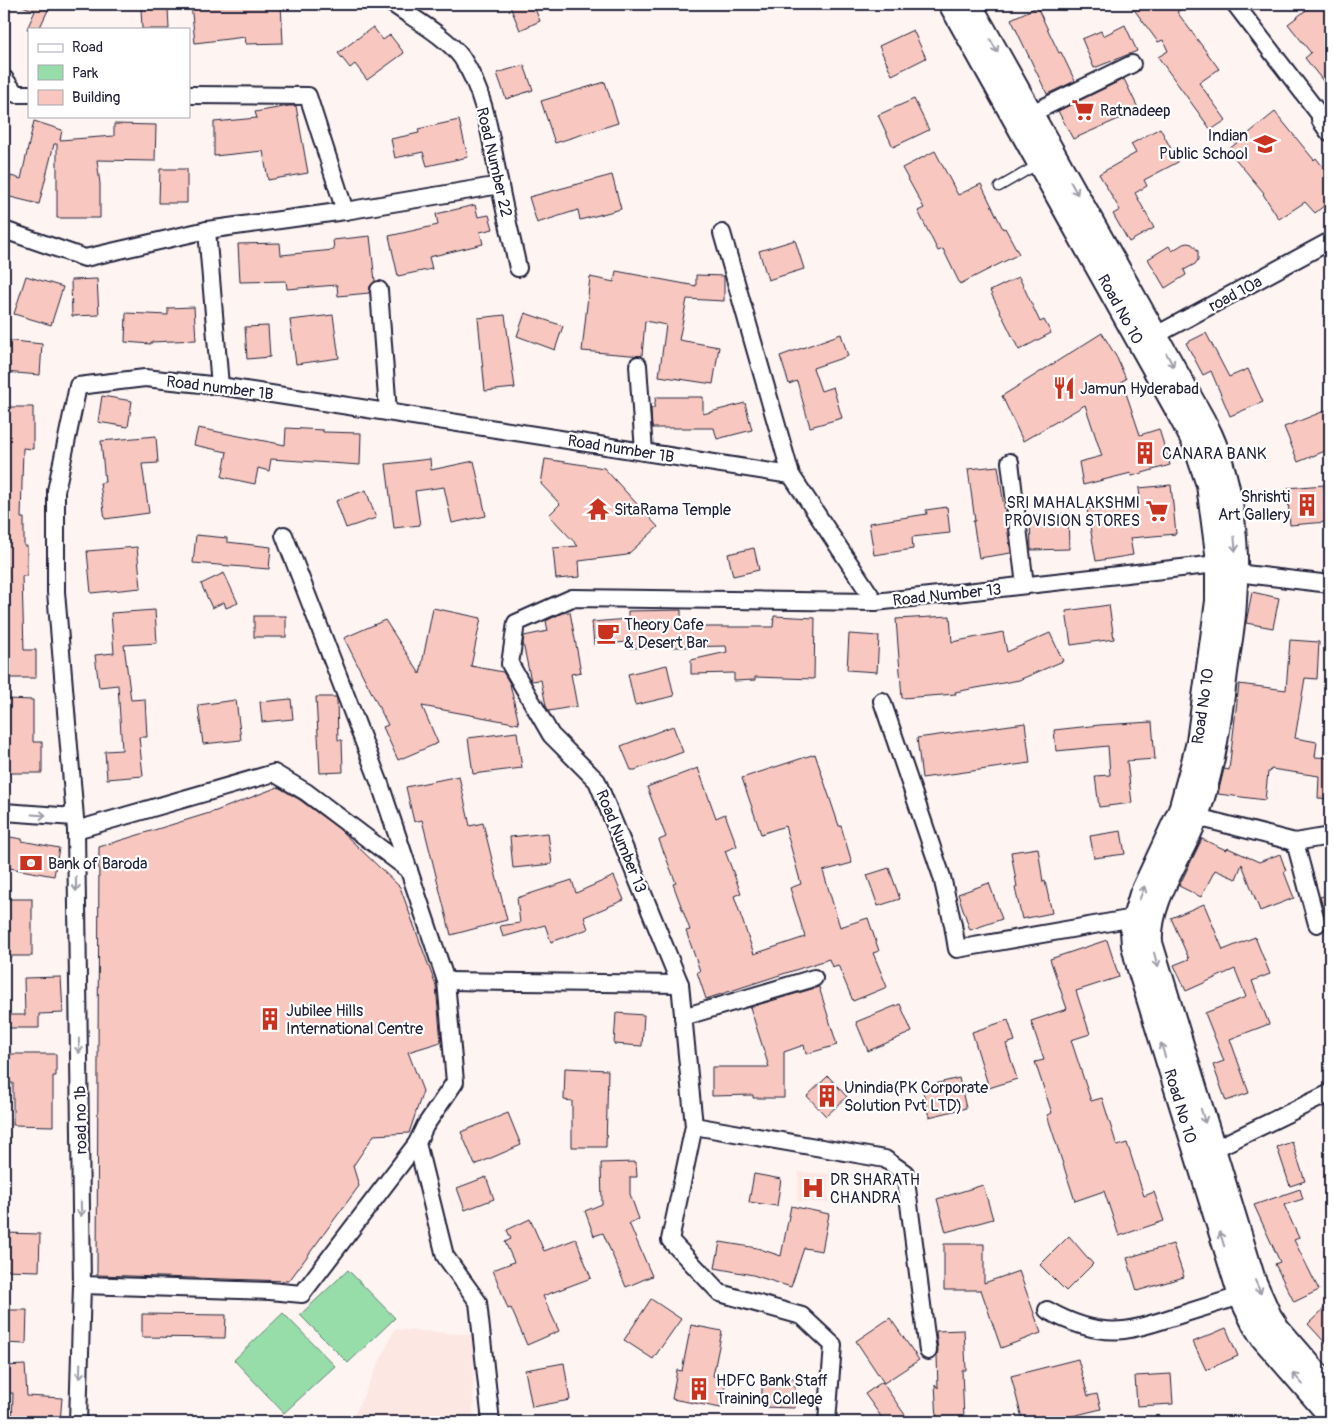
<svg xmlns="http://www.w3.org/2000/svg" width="1334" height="1426" font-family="Pangolin,sans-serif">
  <rect width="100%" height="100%" fill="#fef4f2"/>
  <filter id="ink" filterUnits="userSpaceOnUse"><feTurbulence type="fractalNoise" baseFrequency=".02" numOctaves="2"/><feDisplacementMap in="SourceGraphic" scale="10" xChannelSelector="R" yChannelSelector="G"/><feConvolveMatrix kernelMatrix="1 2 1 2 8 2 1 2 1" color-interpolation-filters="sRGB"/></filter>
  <g filter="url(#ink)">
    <!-- built -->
    <g fill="#fce7e3">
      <polygon points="799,1172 830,1174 828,1203 797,1201"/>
      <polygon points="395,1329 474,1335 473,1422 351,1422"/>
    </g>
    <!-- green -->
    <g fill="#97ddaa" stroke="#5c8072">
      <polygon points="348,1270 395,1318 348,1363 300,1315"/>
      <polygon points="283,1313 335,1366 284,1413 234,1360"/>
    </g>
    <!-- building -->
    <g fill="#f8c8c0" stroke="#22223b">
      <polygon points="18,4 51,4 39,29 27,29 35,11"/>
      <polygon points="191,4 281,4 283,43 246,44 245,37 195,43"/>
      <polygon points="509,4 533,4 540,21 520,30"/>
      <polygon points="1130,4 1189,4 1177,12 1219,69 1199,83 1226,120 1211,130 1158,57 1168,51 1163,40 1158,42"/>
      <polygon points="1314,4 1326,4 1330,10 1330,90 1305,58 1311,53 1288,24"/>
      <polygon points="1037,7 1059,53 1061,52 1075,81 1047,94 1011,19"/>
      <polygon points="141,8 168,8 169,29 142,29"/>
      <polygon points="1125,25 1137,51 1094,68 1082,39 1101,31 1103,36"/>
      <polygon points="373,27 383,40 390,35 404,53 367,80 355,64 350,68 338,53"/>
      <polygon points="913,30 926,58 892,75 879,46"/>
      <polygon points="524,65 533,90 506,99 497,73"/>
      <polygon points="1124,79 1139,110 1073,139 1058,111"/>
      <polygon points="605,82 618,123 555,143 541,101"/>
      <polygon points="914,99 929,130 893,147 878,115"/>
      <polygon points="289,106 296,106 308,173 268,180 263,151 214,156 214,122 257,118 255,112"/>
      <polygon points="1275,112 1314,160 1316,158 1330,176 1330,201 1315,213 1305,202 1279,219 1263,194 1264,193 1228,150"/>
      <polygon points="459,120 468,157 427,166 423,152 395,158 391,139 419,133 418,129"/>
      <polygon points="34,121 62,130 60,140 114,136 114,124 156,125 155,161 97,160 100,184 100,218 57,218 57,144 54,144 39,204 6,196 11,176 21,179"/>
      <polygon points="1160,128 1178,162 1144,180 1147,186 1135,193 1154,228 1129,242 1113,214 1120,210 1099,174 1136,153 1131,144"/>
      <polygon points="935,151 958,195 981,184 1003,229 1005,228 1019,254 960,284 943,249 938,251 918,211 924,208 902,168"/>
      <polygon points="160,169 187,169 187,203 159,203"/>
      <polygon points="612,175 621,209 580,220 578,210 537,223 529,197"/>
      <polygon points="475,205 478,217 489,215 493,229 480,232 483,244 429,257 432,269 398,276 389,236 438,225 436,214"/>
      <polygon points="370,236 375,281 370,286 369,293 338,296 337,285 287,289 286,281 240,282 238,244 280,243 281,255 334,250 333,240"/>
      <polygon points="795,240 804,269 768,280 759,251"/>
      <polygon points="1187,243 1192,244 1198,251 1198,260 1195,264 1184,270 1186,275 1165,288 1148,259 1169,246 1172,251 1183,244"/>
      <polygon points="616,271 696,286 696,275 724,276 724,301 687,299 679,340 719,347 713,384 659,376 666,325 645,321 642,356 582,351 590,277 614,282"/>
      <polygon points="26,276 63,287 51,325 14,314"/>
      <polygon points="1019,277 1040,322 1044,320 1051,333 1019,350 990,291"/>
      <polygon points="97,279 99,315 72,316 71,280"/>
      <polygon points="194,307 196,340 151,342 151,344 125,342 126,313 168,315 168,308"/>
      <polygon points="525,313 563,326 555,350 517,336"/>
      <polygon points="333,315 339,358 296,364 290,320"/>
      <polygon points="505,315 515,388 485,391 478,318"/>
      <polygon points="268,326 270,357 247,359 245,327"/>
      <polygon points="1102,333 1117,358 1126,379 1122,381 1140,435 1159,429 1170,465 1132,476 1131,473 1083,485 1079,462 1102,456 1085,405 1023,441 1002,396"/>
      <polygon points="1206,333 1229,377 1248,369 1263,402 1230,416 1211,371 1203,375 1186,343"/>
      <polygon points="841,334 848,356 813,368 821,391 833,387 842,418 810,427 797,381 789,384 780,356"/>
      <polygon points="4,340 42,344 40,375 4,372"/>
      <polygon points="102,396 132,401 128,427 98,422"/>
      <polygon points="656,397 703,397 703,414 745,403 752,430 717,439 714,428 652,428 651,408 654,408"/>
      <polygon points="4,407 33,407 33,449 23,448 21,518 24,518 24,546 27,546 27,576 22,576 24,650 36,650 36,678 4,678"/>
      <polygon points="1327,410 1330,419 1330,449 1298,462 1284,427"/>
      <polygon points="198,428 285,445 286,428 323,430 323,432 361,433 360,465 271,459 269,471 258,468 255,484 222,477 227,452 194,445"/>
      <polygon points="156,436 158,463 142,464 149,513 105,519 100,483 105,482 101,441"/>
      <polygon points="430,459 431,470 474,461 486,516 452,523 444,487 415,491 420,525 394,528 386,464"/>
      <polygon points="545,459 604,468 658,527 627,555 579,561 580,577 556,579 553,548 578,546 549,515 560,504 541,484"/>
      <polygon points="998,466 1011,553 979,558 973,521 975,521 968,469"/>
      <polygon points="1171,485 1176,534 1130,538 1133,555 1096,561 1087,509 1140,500 1139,488"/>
      <polygon points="1324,485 1327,522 1290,525 1287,488"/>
      <polygon points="366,490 376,518 346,528 336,501"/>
      <polygon points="947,507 950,533 912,537 913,549 874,555 869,523 927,514 926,510"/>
      <polygon points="1068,514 1069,549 1031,550 1030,515"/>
      <polygon points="196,535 227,538 227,542 271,547 269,569 193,563"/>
      <polygon points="137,547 141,588 91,593 87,551"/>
      <polygon points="754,548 759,570 733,576 728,554"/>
      <polygon points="224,573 238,603 226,608 224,602 212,608 201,584"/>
      <polygon points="1252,592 1279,598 1273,628 1246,623"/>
      <polygon points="1109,605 1114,639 1071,645 1066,611"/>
      <polygon points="433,608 481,618 471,666 503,672 510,684 519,724 422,706 438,743 398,760 383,727 388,725 344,638 385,620 420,674"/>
      <polygon points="155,610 157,643 124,645 131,700 145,699 147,737 139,737 143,776 107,779 105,751 122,750 118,685 99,687 95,655 114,653 111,613"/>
      <polygon points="681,610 681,627 773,627 774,616 815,618 814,679 755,677 755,680 734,681 734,673 691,674 691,660 727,652 726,646 629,648 628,642 594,645 592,622 628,619 628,611"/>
      <polygon points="570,612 581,672 571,674 577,706 549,711 546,706 541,680 531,681 523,643 524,636 548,631 546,621 562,613"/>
      <rect x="254" y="616" width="32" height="21"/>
      <polygon points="950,616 952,642 1003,632 1007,652 1050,633 1063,661 1019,680 955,692 956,694 902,698 896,619"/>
      <polygon points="849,634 879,636 877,672 847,670"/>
      <polygon points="1290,640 1319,642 1317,679 1305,678 1295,738 1317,742 1315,757 1330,758 1330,799 1318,798 1319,776 1271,769 1270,772 1268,772 1265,800 1218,794 1224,769 1229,770 1239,684 1286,690"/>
      <polygon points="667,665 674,696 635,705 628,674"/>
      <polygon points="316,697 336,697 337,700 338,740 342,740 343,772 320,773"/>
      <polygon points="6,699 33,700 33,742 42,742 42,773 5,773"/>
      <polygon points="291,699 293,719 262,722 260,702"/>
      <polygon points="236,700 241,740 203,744 198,705"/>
      <polygon points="1152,722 1155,759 1127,761 1132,803 1099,807 1095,776 1110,775 1108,746 1056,751 1054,730 1100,725"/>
      <polygon points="1025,723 1030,763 922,778 917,738"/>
      <polygon points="673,726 683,752 635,770 631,770 621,746"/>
      <polygon points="517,732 522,768 473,774 468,738"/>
      <polygon points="815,754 839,826 841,826 852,863 823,871 840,927 868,918 879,951 873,953 887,987 853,1001 838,965 832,967 829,959 706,999 697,972 700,971 686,931 690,930 673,884 676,883 659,840 666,837 647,787 698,768 716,818 725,814 737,846 725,851 741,893 734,896 754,954 805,937 790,888 801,884 785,826 761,834 742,778"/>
      <polygon points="459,776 470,826 483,823 507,920 451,935 422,820 414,822 406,787"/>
      <polygon points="278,787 300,800 338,828 400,887 436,986 441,1042 408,1052 423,1091 409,1133 374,1135 353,1166 359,1186 289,1281 97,1275 99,847 216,811"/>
      <polygon points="1121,831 1125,854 1094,858 1090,836"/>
      <polygon points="548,833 552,864 513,868 510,837"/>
      <polygon points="4,836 22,839 22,841 59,848 54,876 4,867"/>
      <polygon points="1202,839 1226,850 1228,848 1259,862 1280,854 1286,871 1284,872 1294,898 1260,911 1242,864 1236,879 1215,870 1201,897 1179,886"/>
      <polygon points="1038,848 1043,882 1045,881 1052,913 1022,919 1015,888 1017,887 1011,852"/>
      <polygon points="889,868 900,899 878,906 867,875"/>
      <polygon points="614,876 624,900 584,917 588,929 551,942 545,925 503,937 500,926 520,923 517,898 572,880 576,893"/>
      <polygon points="989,883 1002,919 970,930 958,894"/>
      <polygon points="1330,894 1330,934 1328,935 1326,928 1327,921 1320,897"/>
      <rect x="4" y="899" width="28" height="57"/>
      <polygon points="1204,904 1223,950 1255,937 1270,974 1252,981 1269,1024 1230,1039 1249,1093 1226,1101 1213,1065 1224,1061 1205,1013 1246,997 1235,969 1186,991 1174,965 1189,959 1171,918"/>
      <polygon points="1107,940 1119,977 1076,991 1090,1034 1071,1040 1091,1101 1102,1098 1117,1146 1127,1143 1144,1196 1154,1192 1164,1221 1119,1236 1104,1191 1075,1201 1047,1115 1052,1113 1035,1062 1044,1060 1031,1021 1067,1009 1050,959"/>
      <polygon points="61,977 63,1013 39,1014 39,1028 4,1028 4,1015 25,1015 24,978"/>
      <polygon points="819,987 837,1045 806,1054 804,1045 784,1052 784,1098 753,1098 753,1095 712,1096 712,1067 769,1067 750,1007"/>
      <polygon points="900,1004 912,1032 868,1051 856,1022"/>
      <polygon points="616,1013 644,1015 642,1046 614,1044"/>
      <polygon points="1008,1020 1015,1041 1006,1044 1017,1079 989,1088 972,1032"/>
      <polygon points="4,1054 56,1054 56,1076 53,1076 53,1126 13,1125 13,1083 4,1083"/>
      <polygon points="565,1068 608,1070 606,1147 572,1147 572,1101 564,1100"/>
      <polygon points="828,1076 847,1097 826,1116 807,1096"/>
      <polygon points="959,1078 966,1108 929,1117 922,1087"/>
      <polygon points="508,1113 521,1145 475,1165 461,1132"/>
      <polygon points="1292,1142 1305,1181 1290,1186 1277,1147"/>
      <polygon points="636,1162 637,1177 630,1177 630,1194 639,1219 629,1223 652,1276 626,1287 603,1233 594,1236 585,1211 602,1204 601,1163"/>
      <polygon points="754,1174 781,1179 777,1206 749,1202"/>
      <polygon points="486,1177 494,1199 465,1210 457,1188"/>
      <polygon points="983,1185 993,1219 946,1232 937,1199"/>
      <polygon points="1300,1189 1303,1199 1284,1205 1299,1238 1294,1240 1319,1290 1294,1302 1275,1264 1280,1262 1254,1205"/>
      <polygon points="791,1206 829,1214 822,1251 804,1248 791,1287 753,1275 715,1268 720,1242 757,1248 781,1256"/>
      <polygon points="530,1219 544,1251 576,1239 591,1278 543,1296 559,1331 527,1345 511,1308 508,1309 493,1270 514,1262 505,1242 511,1239 507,1230"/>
      <polygon points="4,1233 40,1234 39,1271 4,1270"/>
      <polygon points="1069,1236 1093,1264 1066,1291 1040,1265"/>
      <polygon points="944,1244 984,1244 984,1283 1019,1271 1041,1333 1001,1348 981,1290 944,1290"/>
      <polygon points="1173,1244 1184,1277 1137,1291 1127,1258"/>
      <polygon points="651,1299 681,1319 653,1359 624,1340"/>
      <polygon points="1330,1303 1330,1348 1308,1324"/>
      <polygon points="4,1310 27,1310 26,1344 4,1343"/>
      <polygon points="142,1314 226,1315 225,1338 142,1337"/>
      <polygon points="890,1318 919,1360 884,1383 856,1341"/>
      <polygon points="691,1325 722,1331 713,1376 726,1379 721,1408 672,1399 677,1370 682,1371"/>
      <polygon points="1226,1328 1238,1356 1206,1370 1193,1342"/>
      <polygon points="964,1330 966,1370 962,1370 964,1419 937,1420 935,1384 938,1388 937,1356 938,1350 936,1331"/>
      <polygon points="1078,1359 1088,1396 1097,1394 1101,1409 1048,1422 1023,1422 1011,1376"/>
      <polygon points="564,1363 570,1400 532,1407 525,1370"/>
      <polygon points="25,1365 27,1396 62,1398 60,1422 12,1422 13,1393 4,1393 4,1366"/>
      <polygon points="1171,1374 1173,1404 1137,1406 1135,1376"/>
      <polygon points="762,1377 795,1378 795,1408 762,1407"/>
      <polygon points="882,1382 910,1422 885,1422 865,1394"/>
    </g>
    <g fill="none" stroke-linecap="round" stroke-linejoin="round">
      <defs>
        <polyline id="lane" points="999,187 1037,165"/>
        <g id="street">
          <path d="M393,4C414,19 447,37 462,58C487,96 491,143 500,186C505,213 512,240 518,268"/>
          <polyline points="1235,4 1323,119"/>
          <polyline points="4,78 16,94 29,94"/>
          <polyline points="189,95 308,96 345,211"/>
          <polyline points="1032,113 1132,64"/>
          <polyline points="4,230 85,258 207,230 345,211 500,185"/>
          <polyline points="207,230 220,386"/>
          <polyline points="722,233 791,475 875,602"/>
          <polyline points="379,290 388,412"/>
          <polyline points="1147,340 1330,241"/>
          <polyline points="638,365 644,452"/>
          <polyline points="1010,462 1025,585"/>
          <polyline points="284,535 380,784 446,981 455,1082 425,1126 417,1143 445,1256 478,1302 491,1422"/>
          <polyline points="1236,573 1330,584"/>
          <polyline points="882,701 942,877 953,925 957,949 1134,918"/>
          <polyline points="4,812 74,817"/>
          <polyline points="1197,817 1295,842 1330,836"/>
          <polyline points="76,830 274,773 306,792 409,870"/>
          <polyline points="1295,842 1317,924"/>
          <polyline points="446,981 680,984"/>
          <polyline points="683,1017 814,978"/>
          <polyline points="694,1126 885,1159 905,1173 928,1351"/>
          <polyline points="1206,1153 1330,1093"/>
          <polyline points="82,1285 270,1291 302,1294 417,1143"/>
          <path d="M1047,1310C1070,1323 1097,1333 1124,1330C1140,1328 1158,1322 1173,1317C1195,1310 1217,1303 1240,1296"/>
          <polyline points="78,1422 82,1285 76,830 56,592 56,491 78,386 145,378 220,386 791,475"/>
          <polyline points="827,1422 833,1345 802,1316 720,1293 670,1240 694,1126 680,984 597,781 551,735 510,664 516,623 572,598 875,602 1217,564"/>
        </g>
        <g id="secondary">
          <polyline points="950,4 1175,407 1194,443 1208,485 1217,553 1217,601 1198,742 1192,766 1180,810 1141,894 1134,918 1132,930 1133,945 1138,966 1240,1296 1254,1325 1263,1339 1330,1416"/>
          <path d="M970,4L1191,398C1198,410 1205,422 1211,435C1233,484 1239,547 1235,601C1234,627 1228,654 1225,680C1219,726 1213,772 1197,816C1183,856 1148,900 1151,943L1254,1280L1270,1316L1278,1328L1330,1388"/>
          <polyline points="1330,114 1323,119 1330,129"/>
        </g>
      </defs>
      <!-- lane casing -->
      <use href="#lane" stroke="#22223b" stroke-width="11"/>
      <!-- street casing -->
      <use href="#street" stroke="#22223b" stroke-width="20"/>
      <!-- secondary casing -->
      <use href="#secondary" stroke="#22223b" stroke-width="26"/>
      <!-- lane -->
      <use href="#lane" stroke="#fff" stroke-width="8"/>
      <!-- street -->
      <use href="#street" stroke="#fff" stroke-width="16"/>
      <!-- secondary -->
      <use href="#secondary" stroke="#fff" stroke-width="22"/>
    </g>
    <!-- one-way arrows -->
    <defs><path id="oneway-shaft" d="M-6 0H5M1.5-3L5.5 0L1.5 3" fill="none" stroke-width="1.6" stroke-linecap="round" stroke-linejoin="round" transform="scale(1.25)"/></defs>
    <g stroke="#9c9ca7">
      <use href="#oneway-shaft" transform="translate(994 46) rotate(61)"/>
      <use href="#oneway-shaft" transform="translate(1074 188) rotate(61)"/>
      <use href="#oneway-shaft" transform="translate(1170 360) rotate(61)"/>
      <use href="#oneway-shaft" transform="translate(1235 544) rotate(85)"/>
      <use href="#oneway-shaft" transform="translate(39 815) rotate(4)"/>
      <use href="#oneway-shaft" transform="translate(76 884) rotate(89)"/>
      <use href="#oneway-shaft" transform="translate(1142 893) rotate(-69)"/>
      <use href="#oneway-shaft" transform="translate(1156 960) rotate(75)"/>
      <use href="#oneway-shaft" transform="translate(79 1046) rotate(89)"/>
      <use href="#oneway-shaft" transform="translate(1163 1050) rotate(-107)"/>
      <use href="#oneway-shaft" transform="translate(1203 1116) rotate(73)"/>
      <use href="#oneway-shaft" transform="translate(81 1209) rotate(89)"/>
      <use href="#oneway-shaft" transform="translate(1222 1239) rotate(-107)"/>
      <use href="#oneway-shaft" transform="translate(1258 1287) rotate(66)"/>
      <use href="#oneway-shaft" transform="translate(80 1371) rotate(92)"/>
      <use href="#oneway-shaft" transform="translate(1298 1379) rotate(-131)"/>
    </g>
  </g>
  <!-- icons -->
  <defs>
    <symbol id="supermarket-bare" viewBox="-9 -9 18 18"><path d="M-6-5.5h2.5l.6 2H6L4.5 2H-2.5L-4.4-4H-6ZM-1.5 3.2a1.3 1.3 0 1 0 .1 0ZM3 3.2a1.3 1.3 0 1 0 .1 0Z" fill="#c8321e" stroke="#fff" stroke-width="2.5" paint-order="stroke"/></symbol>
    <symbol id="university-bare" viewBox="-9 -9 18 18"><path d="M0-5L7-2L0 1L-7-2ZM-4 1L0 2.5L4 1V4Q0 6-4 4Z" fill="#c8321e" stroke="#fff" stroke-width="2.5" paint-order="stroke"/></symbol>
    <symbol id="restaurant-bare" viewBox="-9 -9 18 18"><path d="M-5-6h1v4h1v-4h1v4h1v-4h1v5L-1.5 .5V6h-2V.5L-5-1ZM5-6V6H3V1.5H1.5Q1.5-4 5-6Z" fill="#c8321e" stroke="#fff" stroke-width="2.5" paint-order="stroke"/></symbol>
    <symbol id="building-bare" viewBox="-9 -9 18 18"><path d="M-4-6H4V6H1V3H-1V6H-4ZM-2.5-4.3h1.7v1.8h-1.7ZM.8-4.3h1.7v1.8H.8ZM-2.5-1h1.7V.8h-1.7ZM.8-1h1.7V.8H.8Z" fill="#c8321e" stroke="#fff" stroke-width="2.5" paint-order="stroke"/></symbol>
    <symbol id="temple-bare" viewBox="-9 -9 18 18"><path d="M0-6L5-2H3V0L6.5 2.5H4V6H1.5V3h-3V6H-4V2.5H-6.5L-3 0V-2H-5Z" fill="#c8321e" stroke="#fff" stroke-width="2.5" paint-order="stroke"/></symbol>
    <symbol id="cafe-bare" viewBox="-9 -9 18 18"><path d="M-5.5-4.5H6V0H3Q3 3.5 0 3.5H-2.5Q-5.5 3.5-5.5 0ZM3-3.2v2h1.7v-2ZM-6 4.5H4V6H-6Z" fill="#c8321e" stroke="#fff" stroke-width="2.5" paint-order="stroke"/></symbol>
    <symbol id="bank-bare" viewBox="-9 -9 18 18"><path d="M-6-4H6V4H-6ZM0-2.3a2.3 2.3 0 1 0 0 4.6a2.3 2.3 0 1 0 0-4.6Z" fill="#c8321e" stroke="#fff" stroke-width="2.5" paint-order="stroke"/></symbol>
    <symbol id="hospital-bare" viewBox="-9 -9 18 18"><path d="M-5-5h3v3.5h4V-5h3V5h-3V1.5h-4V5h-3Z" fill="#c8321e" stroke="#fff" stroke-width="2.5" paint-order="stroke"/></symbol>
  </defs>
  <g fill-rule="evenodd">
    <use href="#supermarket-bare" x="1067" y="94" width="32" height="32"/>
    <use href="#university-bare" x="1249" y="128" width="32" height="32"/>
    <use href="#restaurant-bare" x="1048" y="372" width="32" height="32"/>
    <use href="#building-bare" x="1129" y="437" width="32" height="32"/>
    <use href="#building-bare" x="1291" y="489" width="32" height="32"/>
    <use href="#temple-bare" x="582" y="493" width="32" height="32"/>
    <use href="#supermarket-bare" x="1141" y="495" width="32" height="32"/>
    <use href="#cafe-bare" x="592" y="617" width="32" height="32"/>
    <use href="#bank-bare" x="15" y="847" width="32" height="32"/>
    <use href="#building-bare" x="254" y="1003" width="32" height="32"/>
    <use href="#building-bare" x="811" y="1080" width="32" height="32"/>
    <use href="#hospital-bare" x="797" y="1172" width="32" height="32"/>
    <use href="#building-bare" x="683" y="1373" width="32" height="32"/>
  </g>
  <g text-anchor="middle" stroke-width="4.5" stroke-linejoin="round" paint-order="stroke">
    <!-- poi labels -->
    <g font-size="16" fill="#22223b" stroke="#fff" text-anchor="start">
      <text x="1100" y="116">Ratnadeep</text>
      <text x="1248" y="141" text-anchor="end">Indian<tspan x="1248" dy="18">Public School</tspan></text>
      <text x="1080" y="394">Jamun Hyderabad</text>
      <text x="1162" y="459">CANARA BANK</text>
      <text x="1290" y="502" text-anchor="end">Shrishti<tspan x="1290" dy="18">Art Gallery</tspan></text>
      <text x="1140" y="508" text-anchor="end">SRI MAHALAKSHMI<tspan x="1140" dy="18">PROVISION STORES</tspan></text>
      <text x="614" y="515">SitaRama Temple</text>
      <text x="624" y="630">Theory Cafe<tspan x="624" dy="18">&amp; Desert Bar</tspan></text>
      <text x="48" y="869">Bank of Baroda</text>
      <text x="286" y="1016">Jubilee Hills<tspan x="286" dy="18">International Centre</tspan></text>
      <text x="844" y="1093">Unindia(PK Corporate<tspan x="844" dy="18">Solution Pvt LTD)</tspan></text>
      <text x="830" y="1185">DR SHARATH<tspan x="830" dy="18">CHANDRA</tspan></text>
      <text x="716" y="1386">HDFC Bank Staff<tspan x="716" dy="18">Training College</tspan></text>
    </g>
    <!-- street labels -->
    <g font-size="16" fill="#22223b" stroke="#fff">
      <text transform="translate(495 162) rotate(77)" y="6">Road Number 22</text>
      <text transform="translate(1235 293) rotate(-28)" y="6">road 10a</text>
      <text transform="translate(1121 309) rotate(61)" y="6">Road No 10</text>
      <text transform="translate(220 387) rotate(7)" y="6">Road number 1B</text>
      <text transform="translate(621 448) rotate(9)" y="6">Road number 1B</text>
      <text transform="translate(947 594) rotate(-6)" y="6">Road Number 13</text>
      <text transform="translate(1202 706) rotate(-82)" y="6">Road No 10</text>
      <text transform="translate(622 841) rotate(68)" y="6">Road Number 13</text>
      <text transform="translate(1181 1106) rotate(73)" y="6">Road No 10</text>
      <text transform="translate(80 1120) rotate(-91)" y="6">road no 1b</text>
    </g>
  </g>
  <!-- margin -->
  <rect width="1334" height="1426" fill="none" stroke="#fff" stroke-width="20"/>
  <rect x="10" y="10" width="1314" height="1406" fill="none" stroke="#22223b" stroke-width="2" filter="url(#ink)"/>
  <!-- legend -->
  <rect x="28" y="28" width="162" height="90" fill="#ffffff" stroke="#a7a7b1"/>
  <rect x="38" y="44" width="25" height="8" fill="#ffffff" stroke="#a7a7b1"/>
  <text x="72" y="52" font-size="15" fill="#22223b">Road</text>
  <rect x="38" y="65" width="25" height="15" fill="#97ddaa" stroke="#a7a7b1"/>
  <text x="72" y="78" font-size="15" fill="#22223b">Park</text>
  <rect x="38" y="90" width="25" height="15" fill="#f8c8c0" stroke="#a7a7b1"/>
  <text x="72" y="102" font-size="15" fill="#22223b">Building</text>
</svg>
